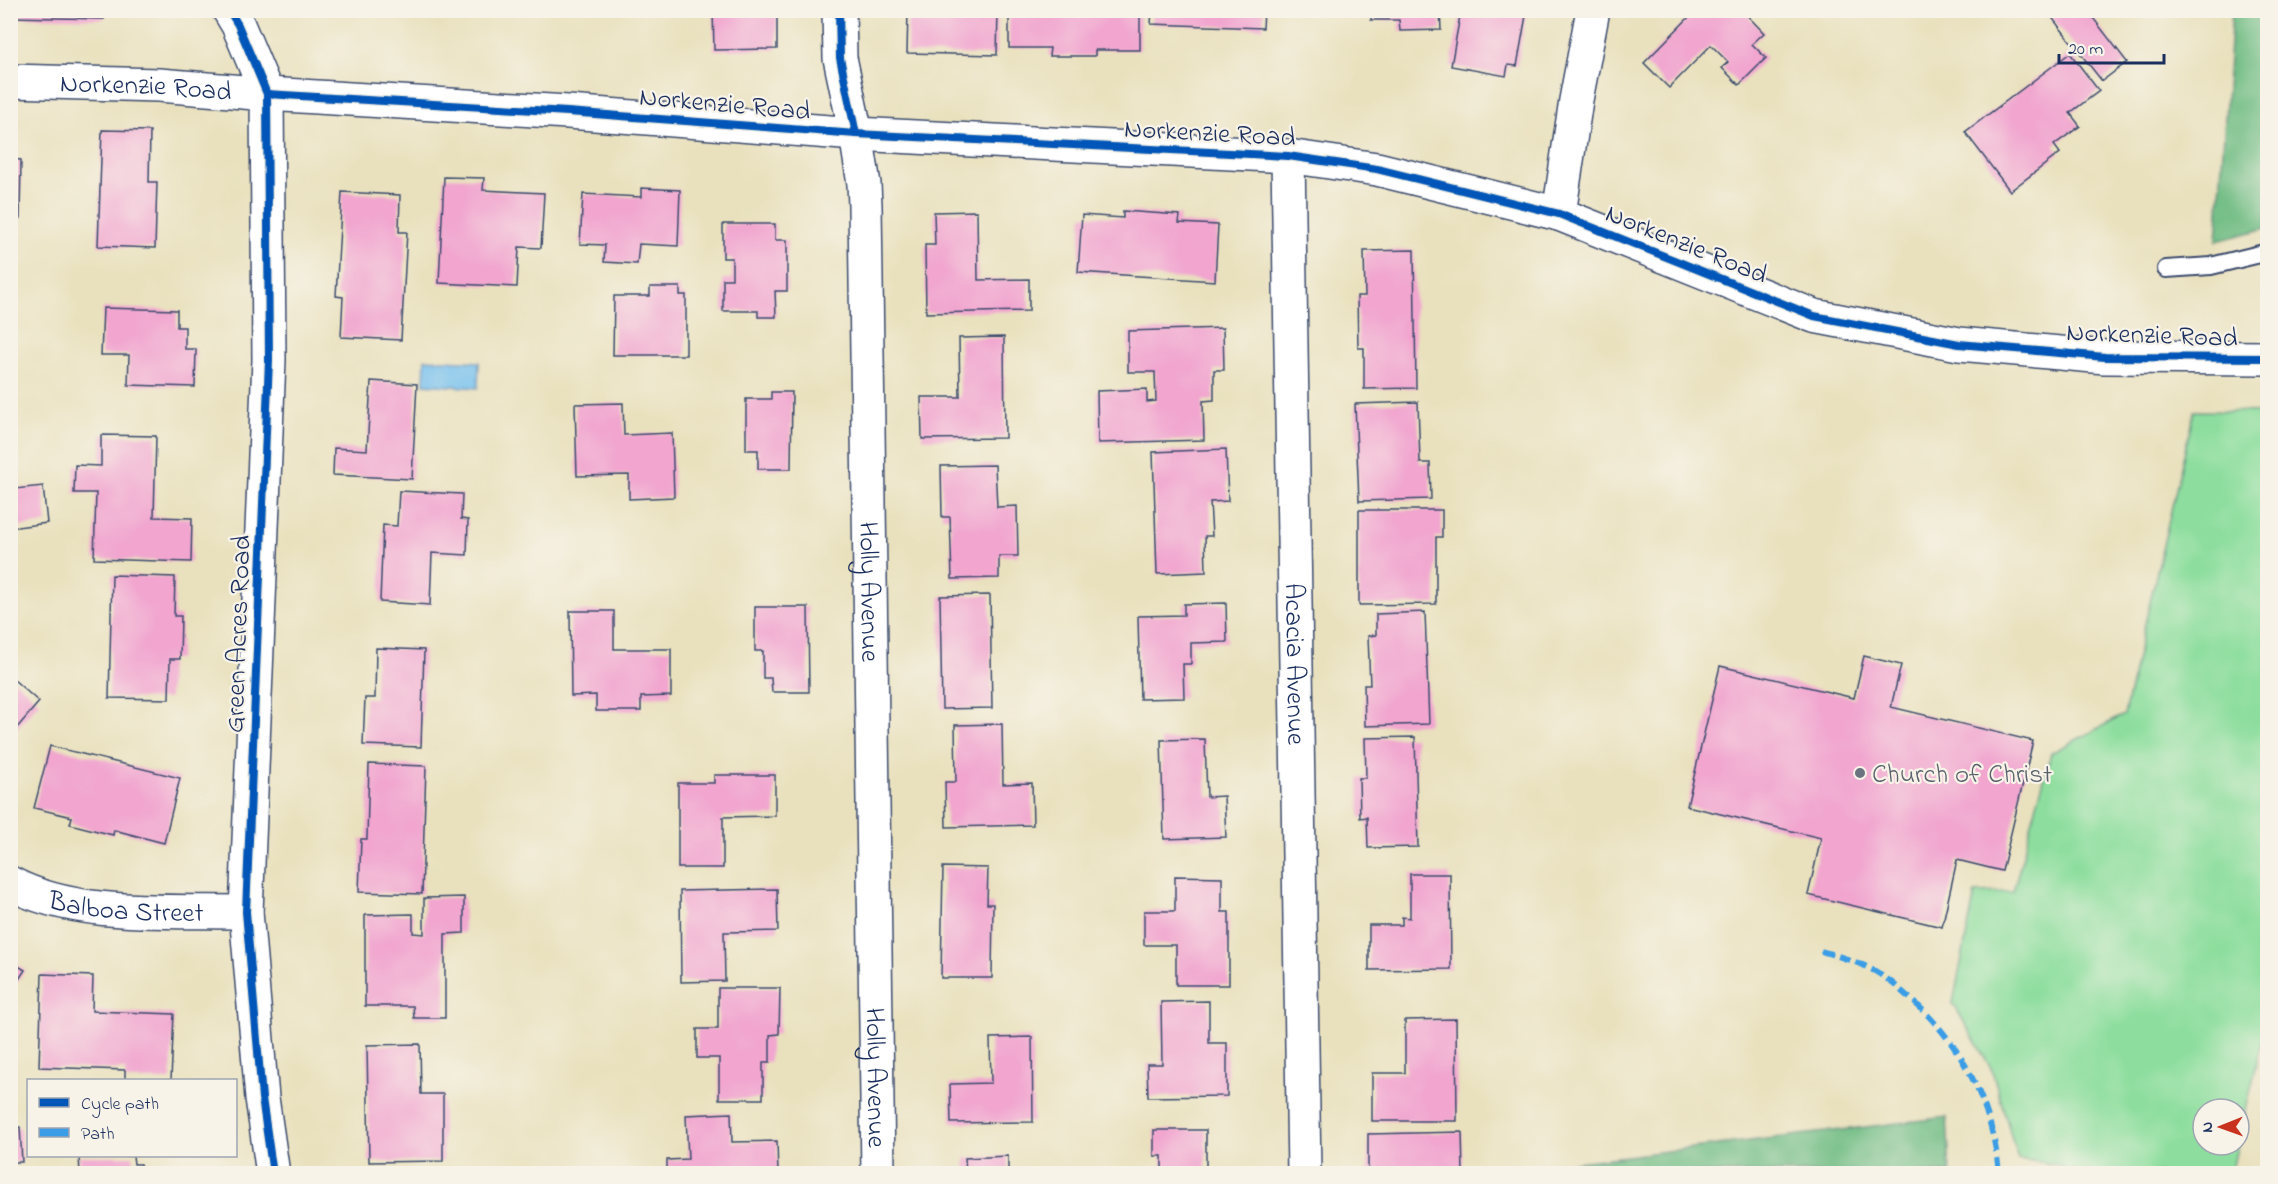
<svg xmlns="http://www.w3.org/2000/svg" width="2278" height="1184" font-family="'Indie Flower',sans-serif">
  <rect width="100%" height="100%" fill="#f7f3e8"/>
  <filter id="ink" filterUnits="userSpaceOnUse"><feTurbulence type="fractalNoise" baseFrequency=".0167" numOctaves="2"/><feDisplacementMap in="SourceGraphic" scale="12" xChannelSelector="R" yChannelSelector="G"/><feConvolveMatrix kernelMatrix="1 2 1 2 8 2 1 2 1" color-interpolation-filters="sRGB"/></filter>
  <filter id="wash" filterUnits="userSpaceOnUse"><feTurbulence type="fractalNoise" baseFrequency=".008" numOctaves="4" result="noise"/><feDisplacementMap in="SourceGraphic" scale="24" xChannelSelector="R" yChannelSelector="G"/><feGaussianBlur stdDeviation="1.35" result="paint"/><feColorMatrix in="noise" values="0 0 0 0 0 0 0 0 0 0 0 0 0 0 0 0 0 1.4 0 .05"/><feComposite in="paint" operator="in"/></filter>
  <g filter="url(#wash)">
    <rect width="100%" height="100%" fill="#e9e1be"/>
    <!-- green -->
    <polygon fill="#8dde9e" stroke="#54867e" stroke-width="1.5" points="2194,411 2267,412 2268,1015 2239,1140 2239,1109 2203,1109 2203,1145 2238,1145 2231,1173 2061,1173 2060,1165 2018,1159 1992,1070 1953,1003 1975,893 2013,892 2051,753 2124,715"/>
    <!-- forest -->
    <g fill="#72bd85" stroke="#467672" stroke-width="1.5">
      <polygon points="2232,11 2267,11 2267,228 2217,241"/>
      <polygon points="1947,1117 1950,1173 1521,1173 1521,1169"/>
    </g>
    <!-- water -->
    <polygon fill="#74c0ee" stroke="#4878a6" stroke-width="1.5" points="425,359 479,362 478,388 424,384"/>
    <g id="blocks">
      <!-- building -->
      <g fill="#f1a5cf">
        <polygon points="10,10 105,10 104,19 10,17"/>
        <polygon points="713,10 777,10 777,49 714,50"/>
        <polygon points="908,10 998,10 997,55 907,53"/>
        <polygon points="1009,10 1140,10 1140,50 1095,50 1095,56 1049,56 1050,48 1009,48"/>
        <polygon points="1152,10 1264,10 1263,28 1151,24"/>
        <polygon points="1371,10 1440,10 1441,30 1400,31 1399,20 1371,20"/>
        <polygon points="1461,10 1527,10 1517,66 1508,65 1506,76 1451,66"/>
        <polygon points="1696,10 1742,10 1764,33 1752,44 1766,58 1739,85 1722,68 1728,62 1711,45 1669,88 1644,63"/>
        <polygon points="2046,10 2095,10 2090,14 2127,62 2102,81"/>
        <polygon points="2070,53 2099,91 2070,113 2080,126 2054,145 2060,153 2010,191 1965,132"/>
        <polygon points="102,130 150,131 149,182 157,182 155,248 98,246"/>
        <polygon points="10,159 21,160 20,218 10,218"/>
        <polygon points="444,177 484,178 483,190 544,193 541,248 519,247 517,287 439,283"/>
        <polygon points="641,188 680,190 678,246 639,244 637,264 604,262 605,245 580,244 583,194 641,197"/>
        <polygon points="342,192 400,195 399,232 407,232 401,340 341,337 343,297 336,296"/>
        <polygon points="977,211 978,280 1029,279 1029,311 926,313 925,245 935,245 934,212"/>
        <polygon points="1123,211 1180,215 1179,223 1218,225 1215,281 1078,272 1082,215 1123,218"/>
        <polygon points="723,224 775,224 775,240 787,240 787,291 775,291 776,317 758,317 758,311 723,311 723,279 732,279 732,258 723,258"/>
        <polygon points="1414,250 1416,388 1364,389 1364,348 1358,348 1357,296 1365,296 1364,251"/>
        <polygon points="650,287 680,287 680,295 686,295 686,355 613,355 614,296 650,296"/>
        <polygon points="103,308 177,310 177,327 185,327 185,349 196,349 195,387 128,385 129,355 101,355"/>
        <polygon points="1223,328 1224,370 1214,370 1214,400 1203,401 1204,440 1098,443 1097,391 1147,389 1147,402 1156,401 1155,372 1128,372 1128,331"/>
        <polygon points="1004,337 1005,438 922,439 921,397 960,397 959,338"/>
        <polygon points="371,381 417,384 412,479 333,475 334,448 367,450"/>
        <polygon points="771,392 792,392 791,469 758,469 758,450 746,450 746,399 771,399"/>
        <polygon points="1418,402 1420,463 1430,463 1431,499 1359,501 1355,404"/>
        <polygon points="623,403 624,435 672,433 674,497 629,499 629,475 577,476 575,404"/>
        <polygon points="101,435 156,436 154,517 192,518 191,562 94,559 96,493 74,493 75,465 101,466"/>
        <polygon points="1226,449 1228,501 1210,502 1212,536 1205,536 1206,572 1157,574 1153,452"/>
        <polygon points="10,462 15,489 43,486 47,523 10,528"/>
        <polygon points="995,465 997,507 1017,506 1018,556 999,556 999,578 952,579 950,517 942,517 941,466"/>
        <polygon points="399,491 462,494 461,519 468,520 467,555 432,553 430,605 380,602 383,525 397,526"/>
        <polygon points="1359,510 1442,510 1442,537 1436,537 1436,604 1359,605"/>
        <polygon points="112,575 175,577 174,616 181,616 180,659 170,659 169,699 109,698"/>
        <polygon points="990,595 992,708 942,709 940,596"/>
        <polygon points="1226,603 1227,642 1191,643 1191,664 1183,664 1184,698 1140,699 1138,616 1184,615 1184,604"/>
        <polygon points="755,607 808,607 809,692 772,692 771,678 763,678 763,651 755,651"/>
        <polygon points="570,611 614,611 614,649 671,649 671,696 641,697 641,711 596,711 596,695 571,696"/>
        <polygon points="1425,612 1429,724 1365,726 1364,685 1370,685 1368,636 1376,635 1376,614"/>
        <polygon points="376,648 424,650 421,747 363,745 365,698 375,698"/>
        <polygon points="1864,656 1901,665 1891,707 2033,741 2002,871 1957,860 1942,927 1808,895 1821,838 1687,806 1720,666 1854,698"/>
        <polygon points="13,679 39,702 10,736 10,683"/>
        <polygon points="1002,724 1003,784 1032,783 1033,825 946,827 945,782 956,782 955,725"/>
        <polygon points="1415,737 1418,847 1368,848 1367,817 1360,818 1359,778 1366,778 1365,738"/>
        <polygon points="1205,739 1207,797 1224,796 1226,837 1164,839 1161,740"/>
        <polygon points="50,746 180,778 164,843 114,830 113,835 70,824 72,817 34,808"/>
        <polygon points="369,764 426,766 422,894 359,892 361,839 367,839"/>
        <polygon points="714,775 775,775 775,816 723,817 723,868 678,868 678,783 714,783"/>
        <polygon points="943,867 988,868 987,904 993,904 992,978 941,978"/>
        <polygon points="1410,874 1450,874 1451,969 1369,970 1369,925 1402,925 1402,917 1410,918"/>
        <polygon points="1175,876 1222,877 1222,912 1229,912 1229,985 1176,985 1176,945 1144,945 1144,911 1175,911"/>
        <polygon points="777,889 778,931 724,932 725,981 681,982 680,891"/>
        <polygon points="464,897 464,933 445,934 445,1018 414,1018 413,1006 365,1006 365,915 413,914 413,933 424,934 424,898"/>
        <polygon points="10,961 25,970 10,993"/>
        <polygon points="42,974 93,976 92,1011 174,1014 171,1080 125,1080 125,1070 39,1067"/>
        <polygon points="718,988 780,988 779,1034 770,1035 770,1062 763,1062 763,1099 719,1099 719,1058 697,1058 697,1029 718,1029"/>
        <polygon points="1209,1001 1209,1043 1227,1043 1227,1096 1148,1097 1147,1064 1162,1064 1161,1002"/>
        <polygon points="1456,1019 1457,1121 1372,1121 1372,1073 1405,1073 1405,1020"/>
        <polygon points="1032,1037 1033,1122 951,1123 950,1084 991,1083 990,1038"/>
        <polygon points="420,1044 421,1094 443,1094 443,1161 369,1162 367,1045"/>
        <polygon points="731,1113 732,1142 777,1141 778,1174 667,1174 667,1160 688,1159 686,1115"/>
        <polygon points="20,1127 22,1162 10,1162 10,1128"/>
        <polygon points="1154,1130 1206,1130 1206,1174 1162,1174 1162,1156 1154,1156"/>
        <polygon points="1462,1132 1463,1174 1368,1174 1368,1134"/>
        <polygon points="79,1156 133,1156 134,1164 141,1164 141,1174 80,1174"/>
        <polygon points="1008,1156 1008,1174 966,1174 965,1158"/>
      </g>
    </g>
  </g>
  <g filter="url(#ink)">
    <use href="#blocks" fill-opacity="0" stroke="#3a4a6c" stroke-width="1.5"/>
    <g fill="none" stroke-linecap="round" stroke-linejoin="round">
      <defs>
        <polyline id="service" points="2166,269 2211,266 2268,252"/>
        <g id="minor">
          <path id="s1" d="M839,10L840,58L856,134L864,184L865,205L878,1174"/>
          <path id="s2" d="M10,81L159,85L267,94"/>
          <path id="s3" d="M1288,156L1304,1174"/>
          <polyline points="1559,214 1576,100 1593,10"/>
          <path id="s4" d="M10,883C76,919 173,910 246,912"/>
        </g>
        <g id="tertiary">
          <polyline points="229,10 238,25 267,94 269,360 246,912 262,1098 273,1174"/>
          <polyline points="267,94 568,112 856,134 1288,156 1377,169 1559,214 1814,316 1959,344 2105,357 2268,358"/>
        </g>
      </defs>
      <!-- service casing -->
      <use href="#service" stroke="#3a4a6c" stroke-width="20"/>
      <!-- minor casing -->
      <use href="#minor" stroke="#3a4a6c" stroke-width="36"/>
      <!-- tertiary casing -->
      <use href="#tertiary" stroke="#3a4a6c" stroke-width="36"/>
      <!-- service -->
      <use href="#service" stroke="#fff" stroke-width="16"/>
      <!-- minor -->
      <use href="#minor" stroke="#fff" stroke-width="33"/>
      <!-- tertiary -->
      <use href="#tertiary" stroke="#fff" stroke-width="33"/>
      <!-- quiet -->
      <path stroke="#3b9de6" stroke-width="6" stroke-dasharray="12 6" stroke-linecap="butt" d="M1821,951C1837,956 1853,960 1869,968C1882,974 1895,985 1906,995C1960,1040 1993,1103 1999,1174"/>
      <defs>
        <g id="cycleway">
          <polyline points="229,10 238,25 267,94 269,360 246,912 262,1098 273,1174"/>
          <polyline points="839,10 840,58 856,134"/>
          <polyline points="267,94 568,112 856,134 1288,156 1377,169 1559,214 1814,316 1959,344 2105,357 2268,358"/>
        </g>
      </defs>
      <!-- cycleway casing -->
      <use href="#cycleway" stroke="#f7f3e8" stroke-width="11"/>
      <!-- cycleway -->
      <use href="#cycleway" stroke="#0057b8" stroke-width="8"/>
    </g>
  </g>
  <!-- markers -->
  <circle fill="#6b7280" stroke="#f7f3e8" stroke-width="2" cx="1860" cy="773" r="6"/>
  <g text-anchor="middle" stroke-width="4.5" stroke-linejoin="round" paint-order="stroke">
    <!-- street labels -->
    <g font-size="27" fill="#1b2f5e" stroke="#f7f3e8">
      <text dy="9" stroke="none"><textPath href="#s2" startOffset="136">Norkenzie Road</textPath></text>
      <text transform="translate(725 103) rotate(5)" y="9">Norkenzie Road</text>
      <text transform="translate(1210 132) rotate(3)" y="9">Norkenzie Road</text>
      <text transform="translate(1687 243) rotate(22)" y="9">Norkenzie Road</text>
      <text transform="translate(2152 334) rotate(2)" y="9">Norkenzie Road</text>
      <text dy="9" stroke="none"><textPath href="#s1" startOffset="584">Holly Avenue</textPath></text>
      <text transform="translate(237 634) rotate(-88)" y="9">Green Acres Road</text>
      <text dy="9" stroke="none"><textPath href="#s3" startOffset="508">Acacia Avenue</textPath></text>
      <text dy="9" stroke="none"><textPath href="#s4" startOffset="120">Balboa Street</textPath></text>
      <text dy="9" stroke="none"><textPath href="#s1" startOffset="1070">Holly Avenue</textPath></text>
    </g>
    <!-- worship labels -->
    <g font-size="27" fill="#5b616d" stroke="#f7f3e8" text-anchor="start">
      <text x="1872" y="782">Church of Christ</text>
    </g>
  </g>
  <!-- margin -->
  <rect width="2278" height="1184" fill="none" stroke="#f7f3e8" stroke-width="36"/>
  <!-- legend -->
  <rect x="27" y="1079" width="210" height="78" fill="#f7f3e8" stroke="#9fa5b1" stroke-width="1.5"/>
  <rect x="39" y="1098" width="30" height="9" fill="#0057b8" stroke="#9fa5b1" stroke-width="1.5"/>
  <text x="81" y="1109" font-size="18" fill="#1b2f5e">Cycle path</text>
  <rect x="39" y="1128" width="30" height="9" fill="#3b9de6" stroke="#9fa5b1" stroke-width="1.5"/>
  <text x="81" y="1139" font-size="18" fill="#1b2f5e">Path</text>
  <!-- north arrow -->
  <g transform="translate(2221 1127) rotate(269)"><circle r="28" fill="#f7f3e8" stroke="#9fa5b1" stroke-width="1.5"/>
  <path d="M0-4.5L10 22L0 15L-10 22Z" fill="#c8321e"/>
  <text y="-9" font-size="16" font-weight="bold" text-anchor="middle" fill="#1b2f5e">N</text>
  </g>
  <!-- scale -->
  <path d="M2059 54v9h105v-9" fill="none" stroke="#1b2f5e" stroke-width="3"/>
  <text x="2068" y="54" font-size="18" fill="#1b2f5e" stroke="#f7f3e8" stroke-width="4.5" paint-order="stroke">20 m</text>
</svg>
